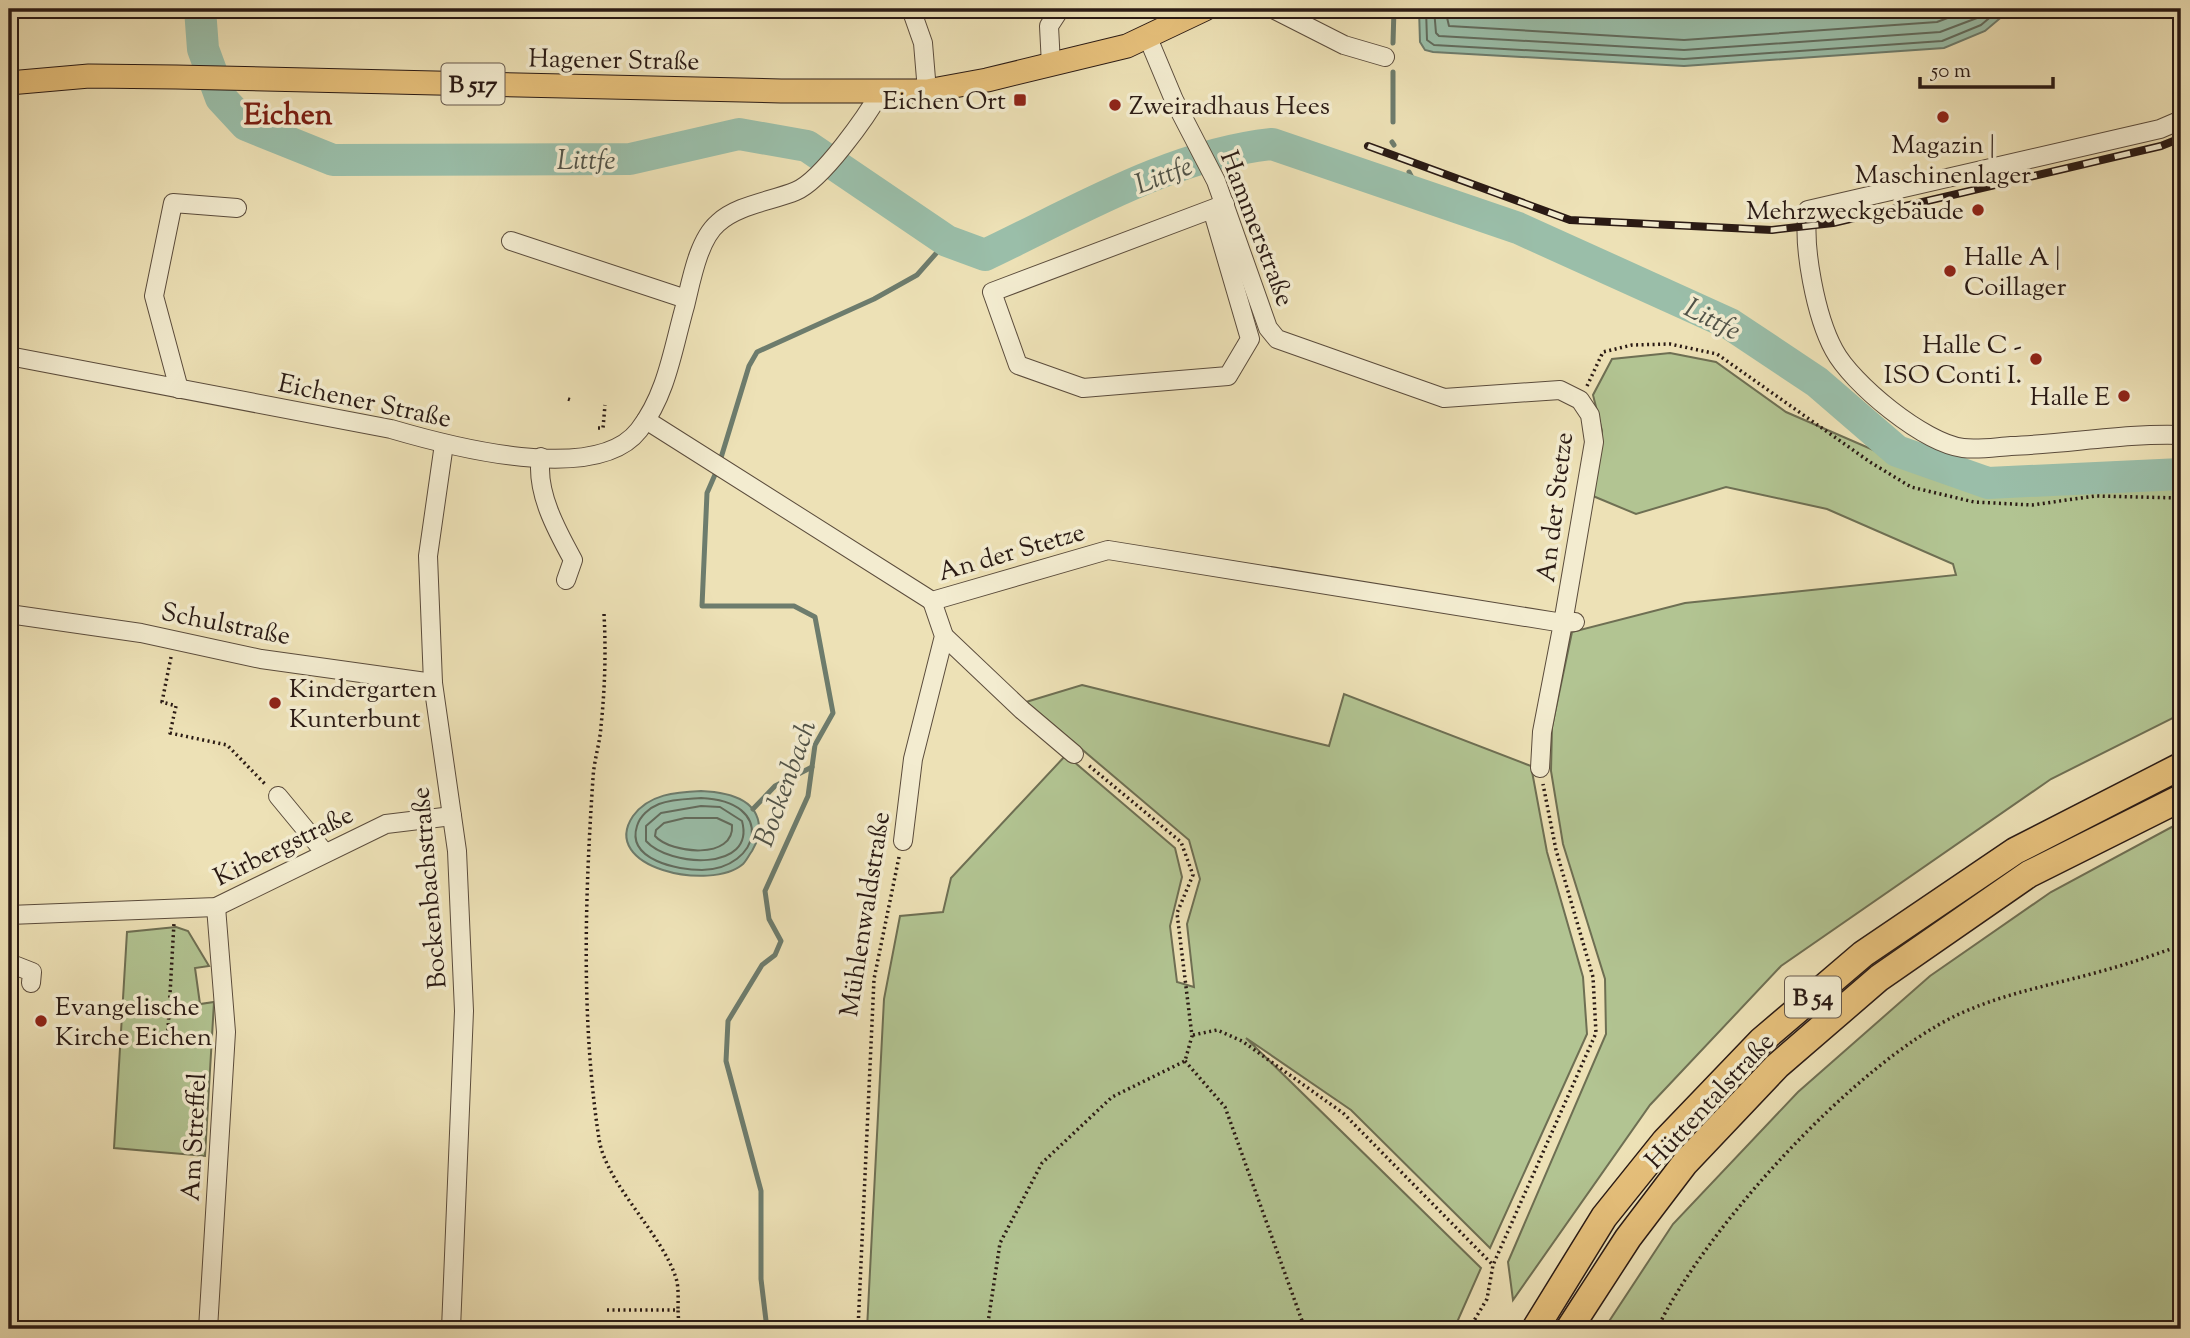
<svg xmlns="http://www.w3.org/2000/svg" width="2190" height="1338" font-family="'Sorts Mill Goudy',serif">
  <rect width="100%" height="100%" fill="#ede1b6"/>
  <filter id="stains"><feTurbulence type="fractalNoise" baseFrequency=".00286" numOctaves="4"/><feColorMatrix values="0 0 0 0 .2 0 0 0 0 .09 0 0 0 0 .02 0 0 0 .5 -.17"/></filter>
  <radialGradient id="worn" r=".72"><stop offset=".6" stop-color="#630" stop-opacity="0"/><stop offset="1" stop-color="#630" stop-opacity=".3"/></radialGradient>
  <!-- green -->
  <g fill="#b2c492" stroke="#6e6f53" stroke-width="2">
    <polygon points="1670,353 1716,362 1786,412 1924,472 2122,464 2181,471 2181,714 2051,779 1781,966 1650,1105 1513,1300 1508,1262 1606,1034 1605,979 1563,844 1551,771 1552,727 1572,632 1685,603 1956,575 1953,564 1827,509 1726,487 1636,514 1593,496 1602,431 1593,395 1612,359"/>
    <polygon points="1082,685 1329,746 1344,694 1531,766 1547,852 1583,977 1587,1034 1490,1248 1351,1110 1246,1038 1481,1268 1454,1329 867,1329 884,999 900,916 943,912 951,878 1066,755 1175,848 1182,877 1170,926 1177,982 1194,987 1187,924 1200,879 1189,840 1026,702"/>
    <polygon points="2181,822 2181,1329 1604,1329 1673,1224 1798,1092 1930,976 2051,892"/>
    <polygon points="176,927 188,931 209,966 195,968 200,1004 214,1002 205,1156 114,1148 127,932"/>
  </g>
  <!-- water -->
  <g fill="#9abea9" stroke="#6d7c6d" stroke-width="2">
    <polygon points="1419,9 2011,9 1985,31 1944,48 1684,66 1433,52 1425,50 1420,42"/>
    <path d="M701,791C724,792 757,797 759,826C760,834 756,844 752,851C749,855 746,861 743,864C711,892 598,868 633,816C649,794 676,792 701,791Z"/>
  </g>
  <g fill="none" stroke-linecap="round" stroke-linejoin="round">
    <!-- shore -->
    <g stroke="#626c5e" stroke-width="2">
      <polyline points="1426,9 1427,40 1434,45 1684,59 1942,41 1981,25 2000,9"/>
      <polyline points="1434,9 1436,33 1439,36 1684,50 1940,32 1977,18 1987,9"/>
      <polyline points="1445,9 1449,26 1684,40 1937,22 1971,9"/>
      <path d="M701,798C777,801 760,869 702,870C678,870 626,860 637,826C640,816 649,808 659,804C672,799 687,799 701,798Z"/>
      <path d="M701,806L720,807L742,821C756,872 669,867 646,841V826L661,813Z"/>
      <path d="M685,818H717L732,825C735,860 671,854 655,836L656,830L664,823Z"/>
    </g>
    <!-- stream -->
    <g stroke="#6d7c6d" stroke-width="5">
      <polyline points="1393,43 1394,9"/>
      <polyline points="1393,122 1393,72"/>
      <polyline points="1392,142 1394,145"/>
      <polyline points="1409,172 1421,195"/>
      <polyline points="720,461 749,366 757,352 874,299 917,275 947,241"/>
      <polyline points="717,470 707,493 702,606 794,606 815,617 833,713 815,745 808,796 765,891 769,919 781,941 775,955 762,965 728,1021 726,1061 761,1191 761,1279 767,1329"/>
      <polyline points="753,809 775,786 812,767"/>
    </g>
    <!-- river -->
    <path stroke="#9abea9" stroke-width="32" d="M200,9L203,49L221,98L246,125L333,160L630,159L739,134L807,146L947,241L985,255C1076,212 1170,155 1272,144L1518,228L1730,324L1817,382L1897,451L1988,483L2181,474"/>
    <defs>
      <g id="minor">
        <polyline points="911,9 923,43 927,91"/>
        <polyline points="1273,9 1344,45 1385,57"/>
        <polyline points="1051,65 1049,26 1060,9"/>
        <path d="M2181,120L2160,129L1808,210C1802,246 1816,317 1834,350C1852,384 1924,443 1963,448C1978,450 1996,447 2011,446C2068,444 2125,433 2181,435"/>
        <polyline points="1212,209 1250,339 1228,376 1083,388 1018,365 992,292 1212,209 1225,204"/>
        <polyline points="511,241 686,299"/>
        <path d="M9,356L391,429C449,446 596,486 639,430C667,394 673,348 685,306C691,282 698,240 718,223C737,205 772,201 796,191C822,180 867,116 881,91"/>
        <polyline points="179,389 154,296 173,203 237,208"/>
        <polyline points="646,420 932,601 1108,550 1563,623 1594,442 1590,415 1580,400 1560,390 1444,398 1277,339 1268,328 1216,181 1174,100 1148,38"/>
        <polyline points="444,444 428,556 433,683 457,851 464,1011 451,1329"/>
        <path d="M541,457C535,491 557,531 573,560L566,580"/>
        <polyline points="9,614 141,633 261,659 433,683"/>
        <polyline points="944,636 1022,710 1074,754"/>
        <polyline points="1540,768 1542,732 1563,623 1575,622"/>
        <polyline points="278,796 325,853"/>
        <polyline points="903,841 913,759 944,636 932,601"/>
        <polyline points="9,915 216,907 386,824 452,816"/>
        <polyline points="9,963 32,972 31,983"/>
        <polyline points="208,1329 226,1032 216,907"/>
      </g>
      <polyline id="major" points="9,83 89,76 176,77 781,91 927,91 987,80 1127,46 1205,9"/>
      <g id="highway">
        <polyline points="1535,1329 1604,1217 1665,1141 1761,1041 1863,954 2015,851 2181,766"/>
        <polyline points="1569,1329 1628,1238 1685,1163 1777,1066 1879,978 2029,874 2181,798"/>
      </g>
    </defs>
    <!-- minor casing -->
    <use href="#minor" stroke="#5b4c3c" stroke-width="20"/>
    <!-- major casing -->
    <use href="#major" stroke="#2a1a14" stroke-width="25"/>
    <!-- highway casing -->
    <use href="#highway" stroke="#2a1a14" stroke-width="29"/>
    <!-- path -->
    <g stroke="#2a1a14" stroke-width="3.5" stroke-dasharray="2 3.5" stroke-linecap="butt">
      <polyline points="1587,386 1603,352 1632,345 1670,344 1717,354 1870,462 1911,487 1974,502 2032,505 2095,496 2181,498"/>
      <polyline points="568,399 571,400"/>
      <polyline points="598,428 603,428 605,405"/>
      <path d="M604,614C606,651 605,688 601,726C600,743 594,760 593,778C585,897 581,1021 599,1139C606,1184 661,1232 676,1278C679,1288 678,1300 678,1310"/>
      <polyline points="171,657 162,702 176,706 170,733 227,745 266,785"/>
      <polyline points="2174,948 2181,1022"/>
      <polyline points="1193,1035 1217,1030 1242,1041 1343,1113 1493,1265"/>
      <polyline points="167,1047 174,923"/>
      <polyline points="1185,1061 1225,1107 1305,1329"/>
      <polyline points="607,1310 678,1310 679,1329"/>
      <polyline points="858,1329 874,979 899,857"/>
      <polyline points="987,1329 1000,1243 1042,1163 1112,1097 1185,1061 1192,1036 1177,913 1193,875 1181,842 1087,764"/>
      <polyline points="1469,1329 1487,1299 1493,1265 1596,1033 1593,977 1556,850 1543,784"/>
      <path d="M1657,1329C1706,1227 1855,1064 1957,1015C2006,992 2058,984 2109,969C2131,963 2153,955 2174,948L2181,942"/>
    </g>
    <!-- minor -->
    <use href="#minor" stroke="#f3ecd0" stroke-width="18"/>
    <!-- major -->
    <use href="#major" stroke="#e6c07b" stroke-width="23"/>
    <!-- highway -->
    <use href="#highway" stroke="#e6c07b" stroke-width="26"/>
    <defs>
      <polyline id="rail" points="1368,146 1570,220 1772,230 1833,223 2161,146 2181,138"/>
    </defs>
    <!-- rail casing -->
    <use href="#rail" stroke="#2a1a14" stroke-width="8"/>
    <!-- rail -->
    <use href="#rail" stroke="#f3ecd0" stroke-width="5" stroke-dasharray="16" stroke-linecap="butt"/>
  </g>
  <!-- markers -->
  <g fill="#8f2418" stroke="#f3ecd0" stroke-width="2.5">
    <rect x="1013" y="93" width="14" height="14" rx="3.5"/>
    <circle cx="1115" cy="105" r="7"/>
    <circle cx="1943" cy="117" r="7"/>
    <circle cx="1978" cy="210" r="7"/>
    <circle cx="1950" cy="271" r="7"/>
    <circle cx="2036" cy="359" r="7"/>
    <circle cx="2124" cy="396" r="7"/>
    <circle cx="275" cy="703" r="7"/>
    <circle cx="41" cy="1021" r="7"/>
  </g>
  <g text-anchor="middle" stroke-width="7" stroke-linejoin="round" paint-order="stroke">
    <!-- shield labels -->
    <g fill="#f3ecd0" stroke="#66594c" stroke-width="2">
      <rect x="441.5" y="63.5" width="63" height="41" rx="5"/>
      <rect x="1785" y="976.5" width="56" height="41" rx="5"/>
    </g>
    <g font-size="24" font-weight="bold" fill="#2a1a14">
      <text x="473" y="92">B 517</text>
      <text x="1813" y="1005">B 54</text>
    </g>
    <!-- street labels -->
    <g font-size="26" fill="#2a1a14" stroke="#f3ecd0">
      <text transform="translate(614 59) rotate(1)" y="9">Hagener Straße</text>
      <text transform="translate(1258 228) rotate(69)" y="9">Hammerstraße</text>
      <text transform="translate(365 400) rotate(12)" y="9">Eichener Straße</text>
      <text transform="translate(1554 507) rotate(-83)" y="9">An der Stetze</text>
      <text transform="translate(1011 551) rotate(-16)" y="9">An der Stetze</text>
      <text transform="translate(226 623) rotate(11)" y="9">Schulstraße</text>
      <text transform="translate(283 845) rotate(-26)" y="9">Kirbergstraße</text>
      <text transform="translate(428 888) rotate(-95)" y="9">Bockenbachstraße</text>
      <text transform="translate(864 914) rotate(-81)" y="9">Mühlenwaldstraße</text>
      <text transform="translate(1709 1100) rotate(-47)" y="9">Hüttentalstraße</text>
      <text transform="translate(193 1137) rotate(-87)" y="9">Am Streffel</text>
    </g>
    <!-- poi labels -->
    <g font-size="26" fill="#2a1a14" stroke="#f3ecd0" text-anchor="end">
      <text x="1006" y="109">Eichen Ort</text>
      <text x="1129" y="114" text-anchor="start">Zweiradhaus Hees</text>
      <text x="1943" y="153" text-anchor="middle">Magazin |<tspan x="1943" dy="30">Maschinenlager</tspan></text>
      <text x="1964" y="219">Mehrzweckgebäude</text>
      <text x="1964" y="265" text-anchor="start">Halle A |<tspan x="1964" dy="30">Coillager</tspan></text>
      <text x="2022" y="353">Halle C -<tspan x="2022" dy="30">ISO Conti I.</tspan></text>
      <text x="2110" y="405">Halle E</text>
      <text x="289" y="697" text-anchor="start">Kindergarten<tspan x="289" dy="30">Kunterbunt</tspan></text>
      <text x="55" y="1015" text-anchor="start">Evangelische<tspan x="55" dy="30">Kirche Eichen</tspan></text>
    </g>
    <!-- water labels -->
    <g font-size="28" font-style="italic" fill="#515348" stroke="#f3ecd0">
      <text x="586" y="169">Littfe</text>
      <text transform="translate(1163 174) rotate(-21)" y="10">Littfe</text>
      <text transform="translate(1713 318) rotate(27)" y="10">Littfe</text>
      <text transform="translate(784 783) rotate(-70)" y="10">Bockenbach</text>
    </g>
    <!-- quarter labels -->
    <g font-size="30" font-weight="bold" fill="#7a1f14" stroke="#f3ecd0">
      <text x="288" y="124">Eichen</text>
    </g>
  </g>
  <!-- margin -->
  <rect width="2190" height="1338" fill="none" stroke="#ede1b6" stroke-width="35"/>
  <rect x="10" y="10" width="2169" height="1317" fill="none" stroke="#2a1a14" stroke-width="3.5"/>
  <rect x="18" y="18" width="2155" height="1303" fill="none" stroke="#2a1a14" stroke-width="2"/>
  <!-- scale -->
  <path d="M1920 77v10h133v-10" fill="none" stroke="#2a1a14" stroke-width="3.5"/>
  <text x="1931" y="77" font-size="21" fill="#2a1a14" stroke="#f3ecd0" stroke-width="5" paint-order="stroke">50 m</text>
  <rect width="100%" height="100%" filter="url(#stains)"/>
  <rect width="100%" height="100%" fill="url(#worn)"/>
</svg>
